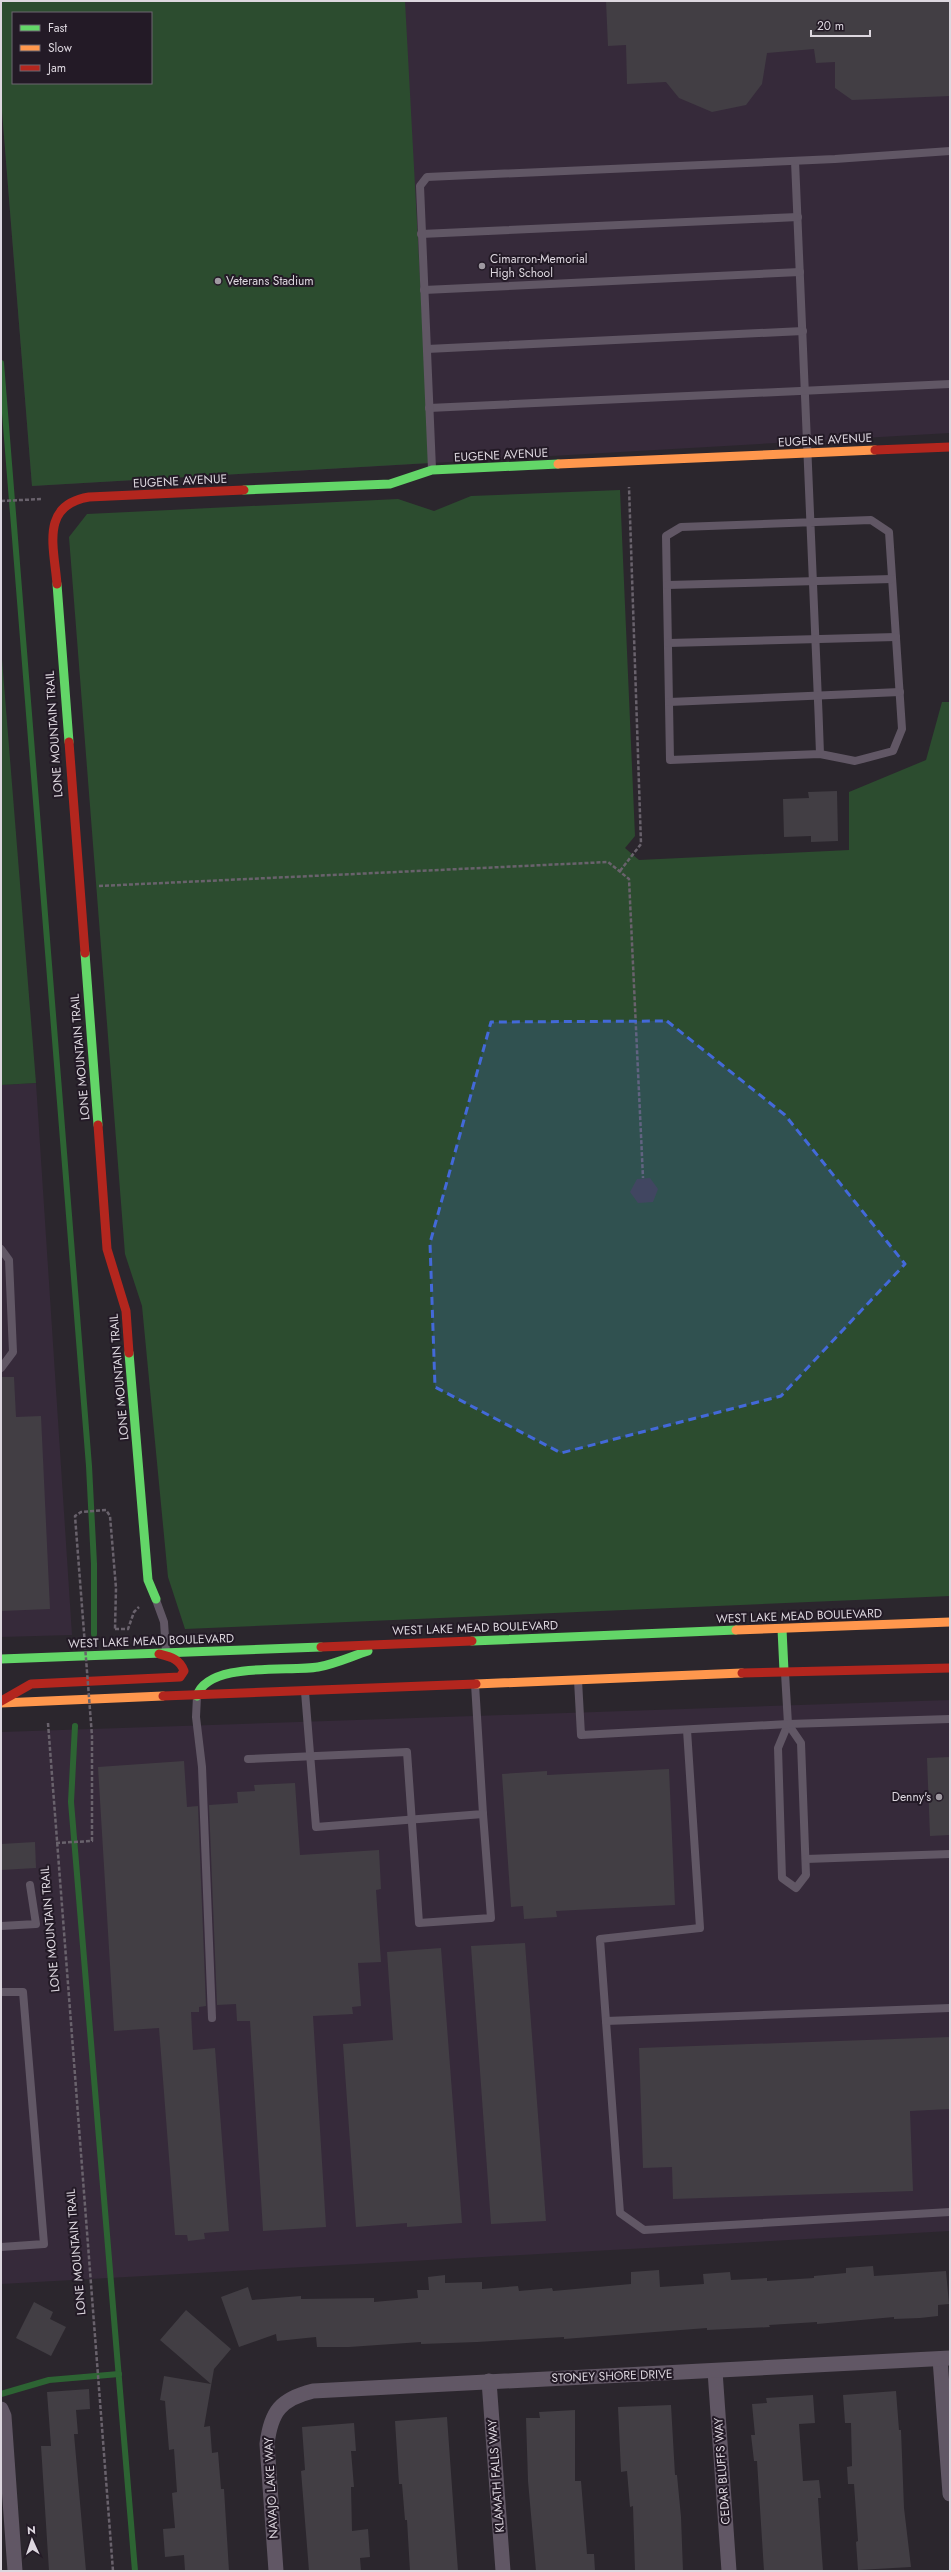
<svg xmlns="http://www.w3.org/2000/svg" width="951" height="2572" font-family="Jost,sans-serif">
  <rect width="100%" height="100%" fill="#2b262d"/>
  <!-- built -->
  <g fill="#362a3a" fill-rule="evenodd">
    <path d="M1,1H950V433L32,486L1,99ZM13,13H151V83H13Z"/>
    <polygon points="36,1083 72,1635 1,1637 1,1085"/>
    <polygon points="950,1700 950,2231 1,2284 1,1732"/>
  </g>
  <!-- green -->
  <g fill="#2c4c2f" fill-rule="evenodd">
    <path d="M1,1H405L430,463L32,486L1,99ZM13,13H151V83H13Z"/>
    <polygon points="620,490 635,836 625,848 639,860 849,850 849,792 926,760 942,702 950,702 950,1596 185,1629 168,1577 142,1306 125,1254 69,537 87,514 398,499 434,511 471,496"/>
    <polygon points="1,647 36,1083 1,1085"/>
  </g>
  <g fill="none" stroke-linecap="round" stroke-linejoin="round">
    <!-- stream -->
    <g stroke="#2d6433" stroke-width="6">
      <polyline points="1,363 89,1466 94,1564 94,1634"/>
      <polyline points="75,1726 71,1802 135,2571"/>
      <polyline points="1,2394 49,2380 119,2374"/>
    </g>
  </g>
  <!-- building -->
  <g fill="#423e44">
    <polygon points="606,1 950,1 950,96 852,100 835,88 835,62 816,63 814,49 767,53 762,84 746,105 712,112 679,98 666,82 627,84 626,45 608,46"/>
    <polygon points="837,791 838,841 811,842 811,836 784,837 783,799 809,798 808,792"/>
    <polygon points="650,1178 658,1189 653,1202 638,1203 630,1192 637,1179"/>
    <polygon points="1,1377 14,1377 16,1417 41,1416 50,1609 1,1611"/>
    <polygon points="950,1757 950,1835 930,1836 927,1758"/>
    <polygon points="184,1761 187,1807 198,1806 206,2006 199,2007 199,2012 191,2012 193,2050 215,2048 229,2231 204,2233 205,2239 188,2241 187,2235 175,2235 159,2028 114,2031 98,1767"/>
    <polygon points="669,1769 675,1905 556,1911 557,1917 524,1919 523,1906 511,1907 502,1774 547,1771 547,1775"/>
    <polygon points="295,1783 300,1855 379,1850 381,1889 376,1890 381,1962 358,1963 361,2006 352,2007 353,2014 313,2016 326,2227 263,2231 250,2021 237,2021 236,2004 217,2005 209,1805 238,1803 237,1792 255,1791 254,1785"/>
    <polygon points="35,1842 36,1868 1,1870 1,1844"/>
    <polygon points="525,1943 546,2221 491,2224 471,1946"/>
    <polygon points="441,1948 462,2223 407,2227 407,2223 356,2227 343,2044 393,2040 387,1952"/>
    <polygon points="950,2037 950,2109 910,2111 913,2191 673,2199 672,2167 643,2168 639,2048"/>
    <polygon points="873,2266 874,2276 946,2271 949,2304 938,2305 938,2316 920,2318 894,2319 894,2317 817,2324 817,2322 769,2325 770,2327 707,2330 707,2328 564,2339 564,2337 477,2342 421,2344 421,2342 349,2347 317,2347 316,2337 277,2341 276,2334 239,2347 221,2297 248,2287 252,2300 301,2296 301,2299 374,2298 374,2302 418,2298 417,2290 429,2290 428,2277 445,2275 445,2283 482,2282 482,2289 518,2286 519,2291 552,2288 553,2291 631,2284 631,2272 659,2270 660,2287 704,2284 703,2274 730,2272 731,2280 767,2278 767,2281 814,2278 814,2276 846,2273 846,2268"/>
    <polygon points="34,2302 53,2312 50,2319 66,2327 51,2356 16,2338"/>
    <polygon points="186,2310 231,2349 214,2369 204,2427 210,2426 212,2453 218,2452 221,2489 224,2489 229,2571 185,2571 184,2555 165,2557 163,2529 175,2528 172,2493 177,2492 174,2449 169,2450 165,2401 160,2400 164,2376 211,2384 160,2340"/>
    <polygon points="89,2389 90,2409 76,2410 78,2434 74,2434 86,2571 49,2571 41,2446 51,2446 47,2392"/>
    <polygon points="896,2391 899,2430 901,2430 904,2508 911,2567 858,2570 856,2542 858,2541 854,2484 848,2484 847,2467 852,2466 851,2423 845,2423 843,2395"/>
    <polygon points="813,2395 815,2423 799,2424 803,2481 819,2480 821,2498 818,2498 823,2571 764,2571 757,2461 754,2461 751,2435 755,2435 752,2404 767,2403 766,2398"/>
    <polygon points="671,2405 675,2475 677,2475 681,2517 683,2571 635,2571 633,2506 630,2507 627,2471 621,2472 618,2407"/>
    <polygon points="575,2410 575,2481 581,2481 587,2554 594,2554 595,2571 536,2571 528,2481 526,2418 540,2418 539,2412"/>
    <polygon points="447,2417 458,2571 410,2571 407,2520 405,2520 402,2484 399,2484 395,2421"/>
    <polygon points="354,2423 356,2451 351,2451 354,2487 351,2487 352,2531 368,2529 370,2557 360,2558 361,2571 309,2571 301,2471 305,2470 302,2427"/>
  </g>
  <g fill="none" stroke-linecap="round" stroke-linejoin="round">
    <!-- path -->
    <g stroke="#69626c" stroke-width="2.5" stroke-dasharray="4 2" stroke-linecap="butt">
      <polyline points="1,501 42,499"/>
      <polyline points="620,871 641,844 629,487"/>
      <polyline points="99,886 608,862 629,879 643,1178"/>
      <polyline points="115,1629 128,1629 134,1612 139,1607"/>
      <polyline points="48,1723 113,2571"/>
    </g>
    <!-- lane -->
    <g stroke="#615765" stroke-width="8">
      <path d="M795,161C804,358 813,556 820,754L855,761L893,751L902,729L889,532L871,520L681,527L666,536L670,760L820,754"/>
      <polyline points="421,234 798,217"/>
      <polyline points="424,290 800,272"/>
      <polyline points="427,349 803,331"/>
      <polyline points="429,408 950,384"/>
      <polyline points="432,469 420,186 427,177 835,159 950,151"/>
      <polyline points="667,585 892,579"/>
      <polyline points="668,643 896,637"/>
      <polyline points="669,702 900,692"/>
      <polyline points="1,1249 9,1260 13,1352 1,1368"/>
      <polyline points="156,1600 164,1622 166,1652"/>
      <polyline points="785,1673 788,1724 778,1748 782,1878 796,1888 806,1875 801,1743 788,1724"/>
      <polyline points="578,1680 581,1735 788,1724 950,1719"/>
      <polyline points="305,1692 316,1827 483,1814 475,1684"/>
      <polyline points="197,1696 196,1717 202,1767 212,2018"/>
      <polyline points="687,1730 700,1928 600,1939 620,2213 644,2230 950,2212"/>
      <polyline points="248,1759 407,1752 419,1923 491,1918 483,1814"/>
      <polyline points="806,1859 950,1854"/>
      <polyline points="1,1926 36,1924 30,1885"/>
      <polyline points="1,1992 23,1992 44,2244 1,2247"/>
      <polyline points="606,2021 950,2008"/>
    </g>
    <!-- street -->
    <g stroke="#615765" stroke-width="15">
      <polyline points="940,2359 950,2494"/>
      <polyline points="715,2371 729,2571"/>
      <polyline points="489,2381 503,2571"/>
      <polyline points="1,2409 4,2416 15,2571"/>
      <path d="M276,2571L267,2444C271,2411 281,2399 313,2391L950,2358"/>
    </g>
    <!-- fast -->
    <g stroke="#63d668" stroke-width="9">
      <polyline points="244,490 390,484 432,470 558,464"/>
      <polyline points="57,584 69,742"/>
      <polyline points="85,953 98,1125"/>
      <polyline points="129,1353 148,1580 156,1599"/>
      <polyline points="782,1629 784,1671"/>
      <polyline points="472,1641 736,1630"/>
      <polyline points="1,1659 321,1647"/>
      <path d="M197,1696C208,1661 288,1672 318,1667C335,1664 352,1656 368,1651"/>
    </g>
    <!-- slow -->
    <g stroke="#ff974d" stroke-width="9">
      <polyline points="558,464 875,450"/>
      <polyline points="736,1630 950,1622"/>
      <polyline points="476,1684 742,1673"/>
      <polyline points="1,1703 163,1696"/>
    </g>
    <!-- jam -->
    <g stroke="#b3261e" stroke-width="9">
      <polyline points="875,450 950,447"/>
      <path d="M57,584C54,547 40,505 89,497L244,490"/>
      <polyline points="69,742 85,953"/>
      <polyline points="98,1125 107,1249 126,1311 129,1353"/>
      <polyline points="321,1647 472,1641"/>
      <polyline points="742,1673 950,1668"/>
      <polyline points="163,1696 476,1684"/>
      <path d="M1,1701L31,1684L180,1677L184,1671C180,1659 171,1657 159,1654"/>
    </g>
    <!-- path-bridge -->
    <polyline stroke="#69626c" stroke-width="2.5" stroke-dasharray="4 2" stroke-linecap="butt" points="56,1843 92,1841 92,1736 75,1516 81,1512 106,1510 110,1516 116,1588 115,1629"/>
  </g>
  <!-- marked area -->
  <path fill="#4369d9" fill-opacity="0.2" stroke="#4369d9" stroke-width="3" stroke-dasharray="8 5" stroke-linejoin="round" d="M667,1021L785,1115L905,1264L781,1396L561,1453L435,1387L430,1243L491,1022Z"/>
  <!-- markers -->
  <g fill="#9f99a1" stroke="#231a26" stroke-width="1.5">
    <circle cx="482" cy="266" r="4"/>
    <circle cx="218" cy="281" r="4"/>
    <circle cx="939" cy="1797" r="4"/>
  </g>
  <g text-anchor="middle" stroke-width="4" stroke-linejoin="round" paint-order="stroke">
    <!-- poi labels -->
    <g font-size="12" fill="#ddd7df" stroke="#231a26" text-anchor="start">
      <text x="490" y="263">Cimarron-Memorial<tspan x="490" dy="14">High School</tspan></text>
      <text x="226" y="285">Veterans Stadium</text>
      <text x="931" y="1801" text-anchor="end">Denny's</text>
    </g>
    <!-- street labels -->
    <g font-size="12" fill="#ddd7df" stroke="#231a26">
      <text transform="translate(825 440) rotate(-3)" y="4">EUGENE AVENUE</text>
      <text transform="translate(501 455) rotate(-3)" y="4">EUGENE AVENUE</text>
      <text transform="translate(180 481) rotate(-3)" y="4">EUGENE AVENUE</text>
      <text transform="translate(54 734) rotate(-94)" y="4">LONE MOUNTAIN TRAIL</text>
      <text transform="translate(80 1057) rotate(-95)" y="4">LONE MOUNTAIN TRAIL</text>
      <text transform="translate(119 1377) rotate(-95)" y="4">LONE MOUNTAIN TRAIL</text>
      <text transform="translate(799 1616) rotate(-2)" y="4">WEST LAKE MEAD BOULEVARD</text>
      <text transform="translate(475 1628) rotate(-2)" y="4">WEST LAKE MEAD BOULEVARD</text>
      <text transform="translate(151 1641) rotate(-2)" y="4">WEST LAKE MEAD BOULEVARD</text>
      <text transform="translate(50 1929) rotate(-95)" y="4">LONE MOUNTAIN TRAIL</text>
      <text transform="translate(76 2252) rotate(-95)" y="4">LONE MOUNTAIN TRAIL</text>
      <text transform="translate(612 2376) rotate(-2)" y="4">STONEY SHORE DRIVE</text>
      <text transform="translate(722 2471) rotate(-94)" y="4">CEDAR BLUFFS WAY</text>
      <text transform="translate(496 2476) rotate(-94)" y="4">KLAMATH FALLS WAY</text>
      <text transform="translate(271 2488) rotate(-93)" y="4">NAVAJO LAKE WAY</text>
    </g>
  </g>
  <!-- border -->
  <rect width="951" height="2572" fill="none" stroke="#ddd7df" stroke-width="4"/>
  <!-- legend -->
  <rect x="12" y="12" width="140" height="72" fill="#231a26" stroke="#6d6670"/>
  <rect x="20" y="25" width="20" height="6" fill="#63d668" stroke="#6d6670"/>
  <text x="48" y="32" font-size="12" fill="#ddd7df">Fast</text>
  <rect x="20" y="45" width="20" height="6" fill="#ff974d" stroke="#6d6670"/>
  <text x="48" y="52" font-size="12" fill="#ddd7df">Slow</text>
  <rect x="20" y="65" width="20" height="6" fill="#b3261e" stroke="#6d6670"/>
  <text x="48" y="72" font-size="12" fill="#ddd7df">Jam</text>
  <!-- north arrow -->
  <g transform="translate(32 2540) rotate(357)" stroke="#231a26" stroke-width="3" paint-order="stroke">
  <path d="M0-3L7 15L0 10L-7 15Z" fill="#ddd7df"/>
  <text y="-6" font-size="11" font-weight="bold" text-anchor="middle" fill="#ddd7df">N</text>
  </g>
  <!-- scale -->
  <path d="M811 30v6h59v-6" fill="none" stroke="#ddd7df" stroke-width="2"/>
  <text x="817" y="30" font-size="12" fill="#ddd7df" stroke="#231a26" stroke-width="3" paint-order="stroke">20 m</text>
</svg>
